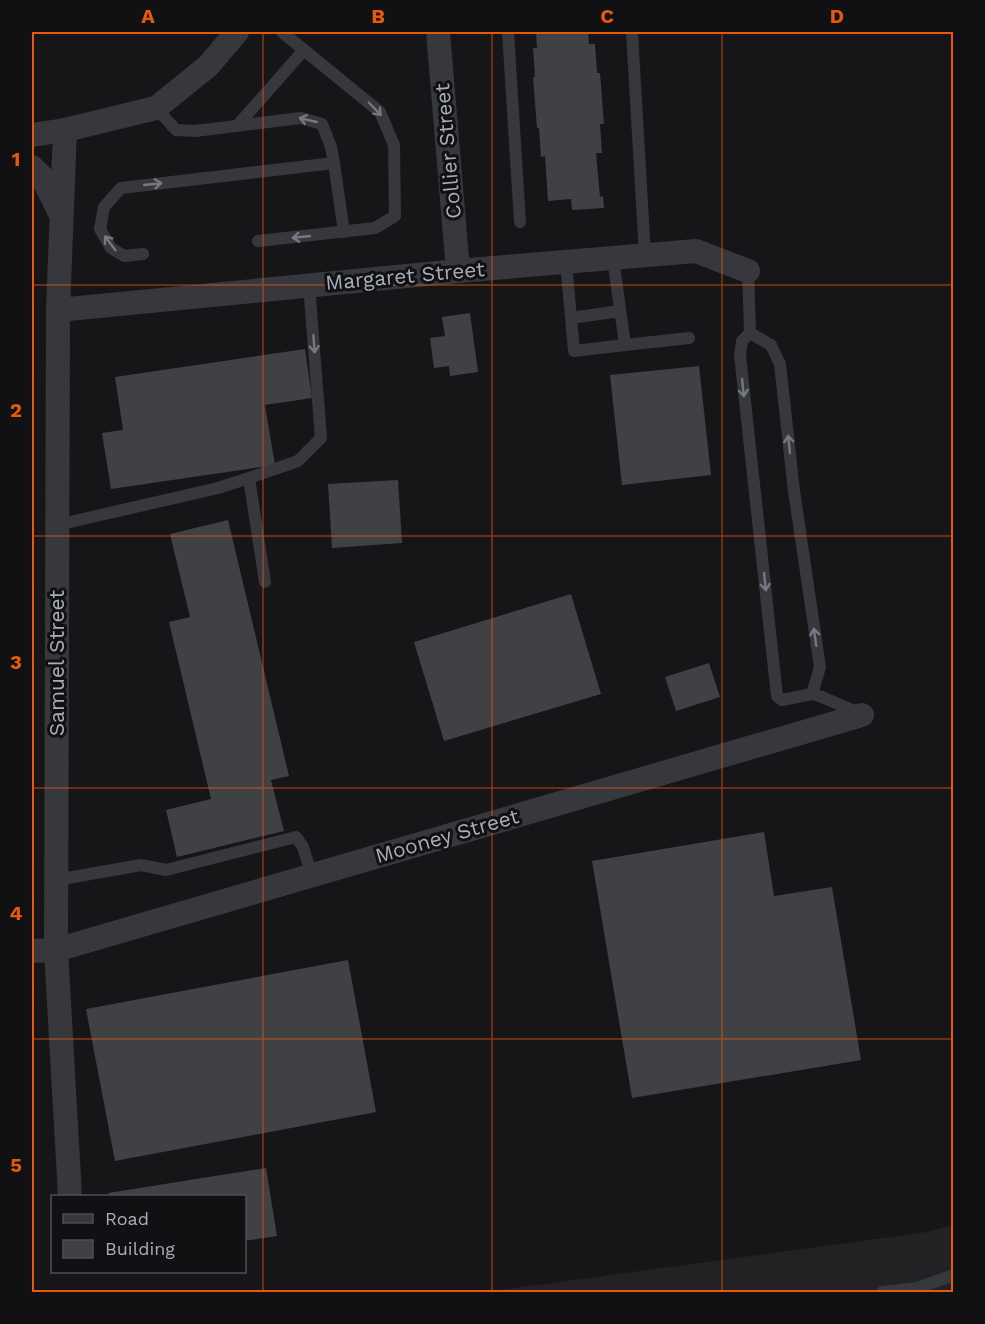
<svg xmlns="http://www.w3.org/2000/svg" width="985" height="1324" font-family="'Work Sans',sans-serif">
  <rect width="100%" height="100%" fill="#161618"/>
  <!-- built -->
  <polygon fill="#222225" points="953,1225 953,1292 485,1292 927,1232"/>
  <!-- building -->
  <g fill="#404145">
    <polygon points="536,32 588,32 589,44 595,44 597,73 600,73 604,124 600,124 602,153 596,153 600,197 603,196 604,208 572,210 571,199 548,201 545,156 541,157 539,128 537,128 533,77 535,77 533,48 537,48"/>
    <polygon points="470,313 478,372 450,376 449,366 434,368 430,338 445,336 442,317"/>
    <polygon points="305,349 312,398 265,405 275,465 111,489 102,433 123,430 115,377"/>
    <polygon points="699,366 711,475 622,485 610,375"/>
    <polygon points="398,480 402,543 332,548 328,484"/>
    <polygon points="228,520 289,776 271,780 284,831 177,857 166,810 211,799 169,622 190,617 170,534"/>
    <polygon points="571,594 601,694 444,741 414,642"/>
    <polygon points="709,663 720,697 676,711 665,677"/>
    <polygon points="764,832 774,896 832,887 861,1060 632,1098 592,861"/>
    <polygon points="348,960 376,1112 115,1161 86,1009"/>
    <polygon points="266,1168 277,1236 244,1241 244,1196 109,1196 108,1193"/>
  </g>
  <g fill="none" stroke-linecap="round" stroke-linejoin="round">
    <!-- lane -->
    <g stroke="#37383d" stroke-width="12">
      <polyline points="508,32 520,222"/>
      <polyline points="632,32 645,255"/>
      <polyline points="237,126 304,50"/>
      <polyline points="334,163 344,232"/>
      <polyline points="258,241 375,228 395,216 394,145 380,112 282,32"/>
      <polyline points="143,254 124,256 111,248 100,229 104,207 121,188 334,163 331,147 322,124 301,118 195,131 176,130 156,108"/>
      <polyline points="613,258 625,345 689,338"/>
      <polyline points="566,262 574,351 625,345"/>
      <polyline points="748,271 750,333 742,341 740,355 777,696 782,700 812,694 822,697 859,713"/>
      <polyline points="571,318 620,311"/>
      <polyline points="750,333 771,345 780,364 794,491 820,667 812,694"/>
      <polyline points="249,478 265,582"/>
      <polyline points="57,525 218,488 249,478 298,461 321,438 309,285"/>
      <polyline points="56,880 141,865 166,870 296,837 303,847 312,876"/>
      <polyline points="882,1292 917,1288 954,1275"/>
    </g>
    <!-- street -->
    <g stroke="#37383d" stroke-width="24">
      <polyline points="438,32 458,271"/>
      <polyline points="65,130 58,310 56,950 70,1196"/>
      <polyline points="32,135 65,130 156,108 208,66 237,32"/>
      <polyline points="32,167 42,177 60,213"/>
      <polyline points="58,310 458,271 696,251 748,271"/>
      <polyline points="32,951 56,950 862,715"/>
    </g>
  </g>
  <!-- one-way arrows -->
  <defs><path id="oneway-shaft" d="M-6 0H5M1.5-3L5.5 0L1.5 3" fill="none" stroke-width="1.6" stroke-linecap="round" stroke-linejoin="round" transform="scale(1.5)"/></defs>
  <g stroke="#757881">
    <use href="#oneway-shaft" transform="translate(375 109) rotate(46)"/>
    <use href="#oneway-shaft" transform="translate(308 120) rotate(-167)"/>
    <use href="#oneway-shaft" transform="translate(153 184) rotate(-6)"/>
    <use href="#oneway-shaft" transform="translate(301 237) rotate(174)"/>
    <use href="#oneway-shaft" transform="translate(110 243) rotate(-127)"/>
    <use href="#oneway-shaft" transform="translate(314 344) rotate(86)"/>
    <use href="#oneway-shaft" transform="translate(743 388) rotate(84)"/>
    <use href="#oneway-shaft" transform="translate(789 444) rotate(-96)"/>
    <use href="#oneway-shaft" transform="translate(765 582) rotate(84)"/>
    <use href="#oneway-shaft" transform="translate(815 637) rotate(-98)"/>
  </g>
  <!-- grid -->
  <path fill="none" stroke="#e8590c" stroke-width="1.5" stroke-opacity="0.55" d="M263,32V1292M492,32V1292M722,32V1292M32,285H954M32,536H954M32,788H954M32,1039H954"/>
  <g text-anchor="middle" stroke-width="6" stroke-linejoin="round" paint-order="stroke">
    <!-- street labels -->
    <g font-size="21" fill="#a8adb8" stroke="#111113">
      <text transform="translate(448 151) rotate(-95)" y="7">Collier Street</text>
      <text transform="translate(405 276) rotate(-5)" y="7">Margaret Street</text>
      <text transform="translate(57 663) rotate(-90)" y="7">Samuel Street</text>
      <text transform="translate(447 836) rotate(-16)" y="7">Mooney Street</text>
    </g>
  </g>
  <!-- border -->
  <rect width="985" height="1324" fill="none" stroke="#111113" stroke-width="66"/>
  <!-- legend -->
  <rect x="51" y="1195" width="195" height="78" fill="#111113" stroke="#4d4f55" stroke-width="1.5"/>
  <rect x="63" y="1214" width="30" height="9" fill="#37383d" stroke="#4d4f55" stroke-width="1.5"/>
  <text x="105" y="1225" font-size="18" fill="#a8adb8">Road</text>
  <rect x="63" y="1240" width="30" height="18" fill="#404145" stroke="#4d4f55" stroke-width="1.5"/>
  <text x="105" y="1255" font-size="18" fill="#a8adb8">Building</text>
  <rect x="33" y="33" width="919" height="1258" fill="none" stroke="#e8590c" stroke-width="2"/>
  <g font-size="20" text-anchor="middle" font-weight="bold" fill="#e8590c">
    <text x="148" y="23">A</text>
    <text x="378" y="23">B</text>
    <text x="607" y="23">C</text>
    <text x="837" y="23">D</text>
    <text x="16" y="166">1</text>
    <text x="16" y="417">2</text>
    <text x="16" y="669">3</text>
    <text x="16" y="920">4</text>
    <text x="16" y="1172">5</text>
  </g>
</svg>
